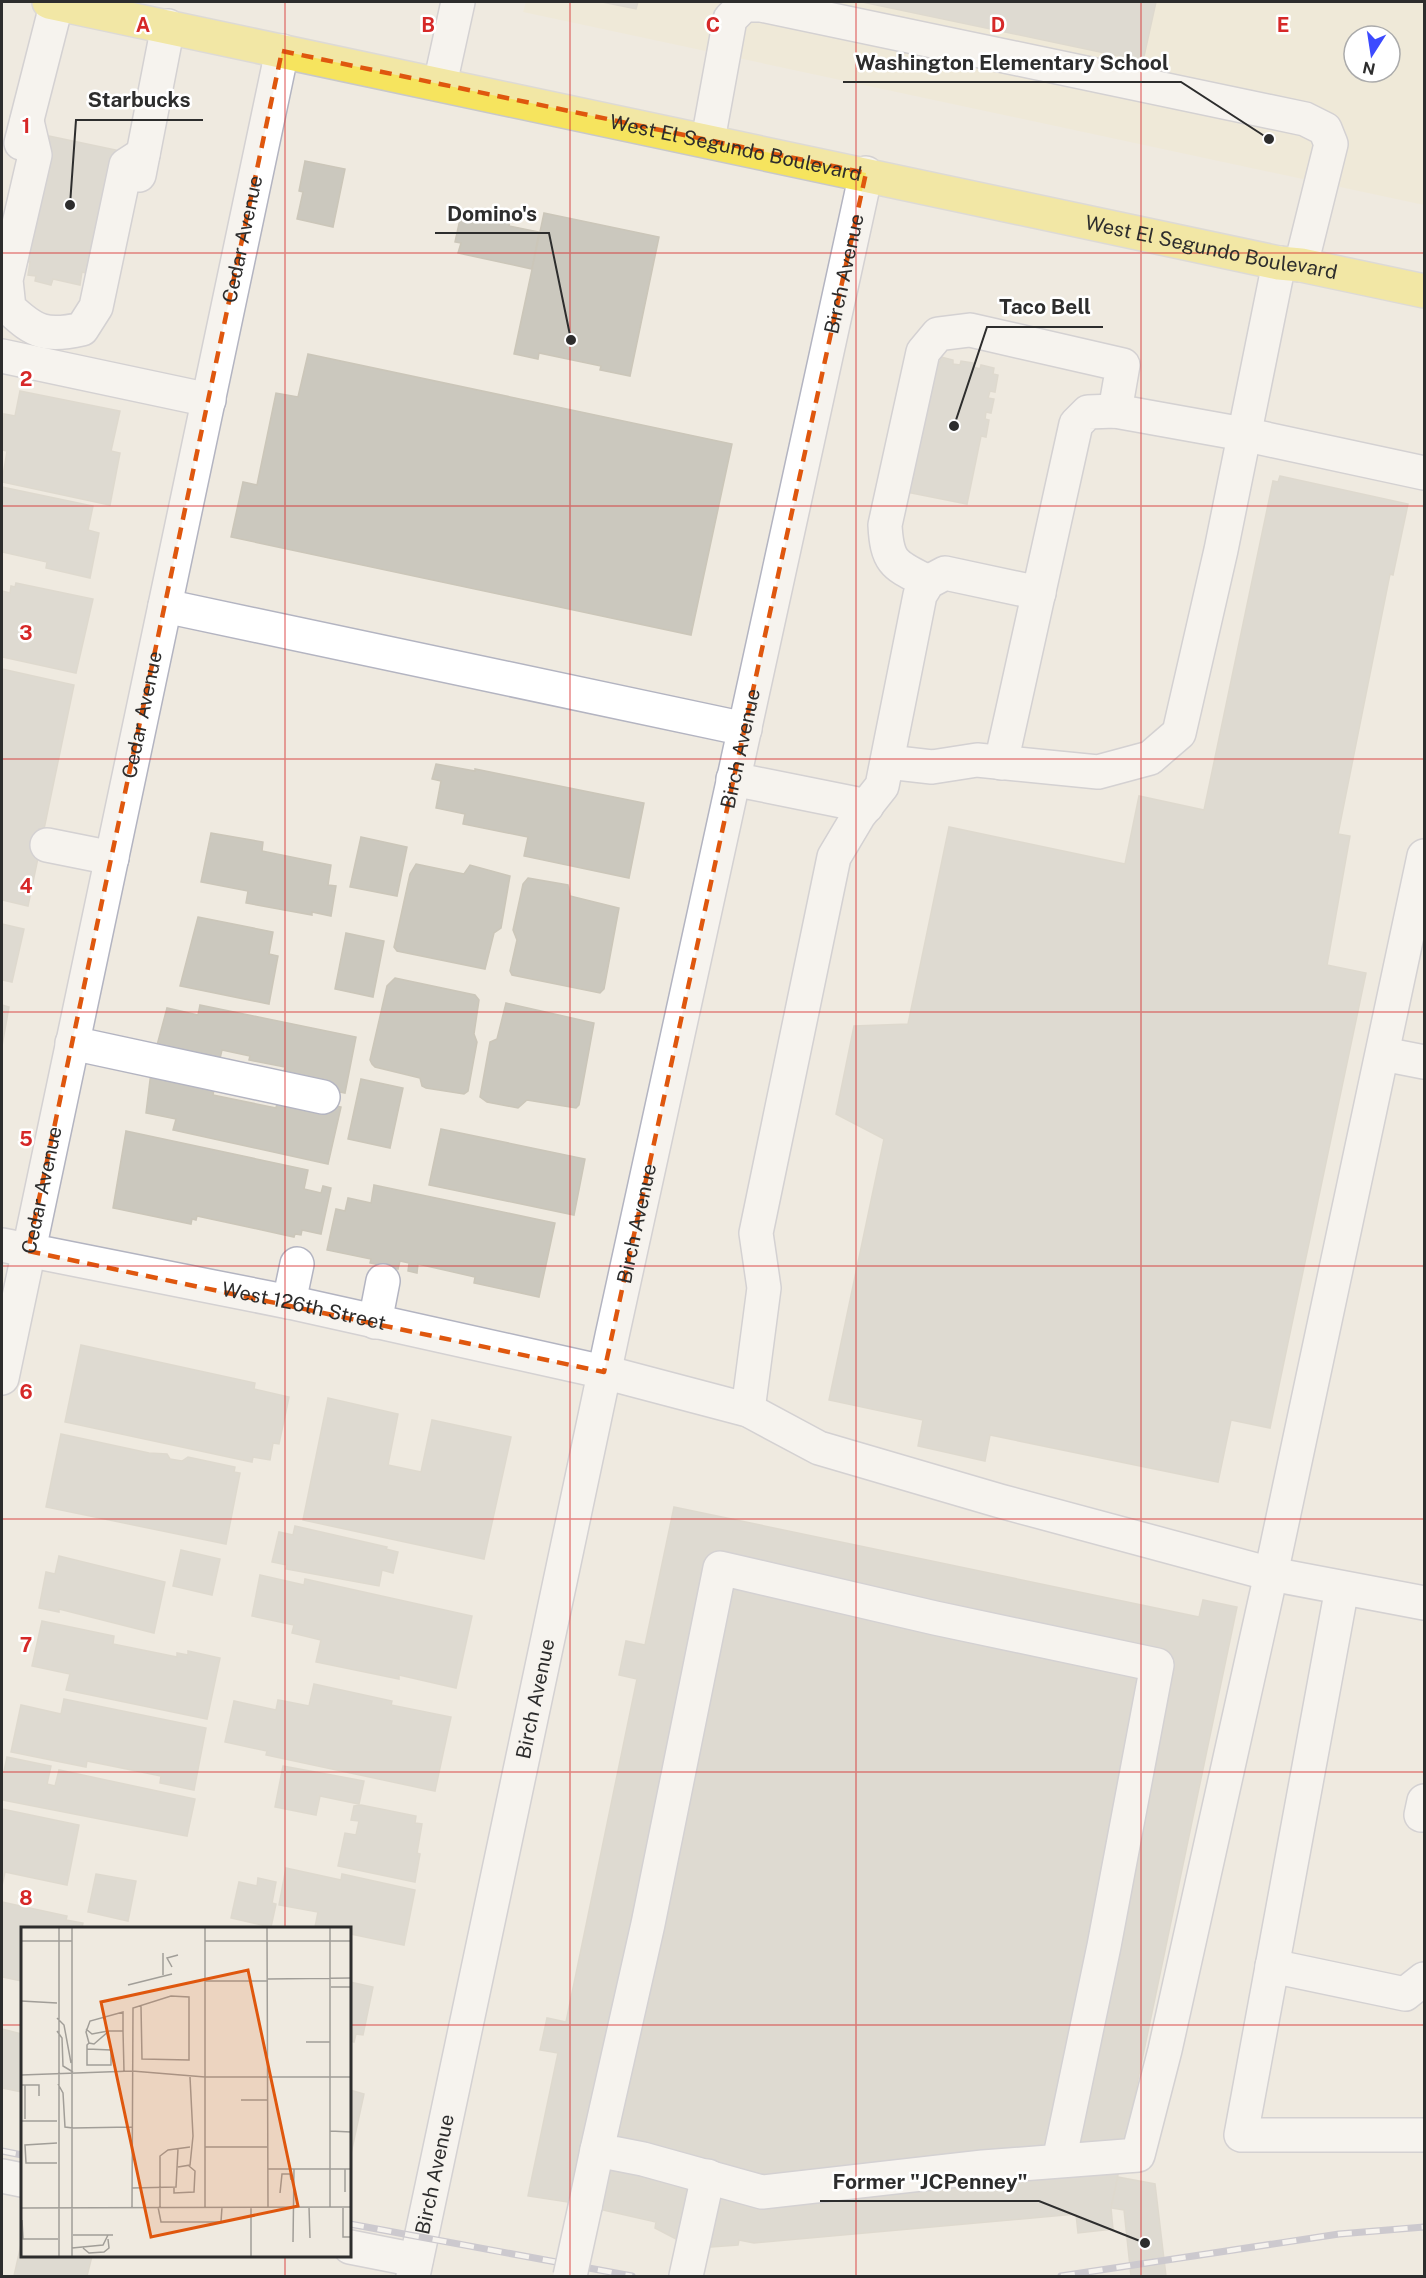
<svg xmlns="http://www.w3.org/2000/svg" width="1426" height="2278" font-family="'Public Sans',sans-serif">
  <rect width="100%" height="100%" fill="#efeae0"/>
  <!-- education -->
  <path fill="#f0e9cf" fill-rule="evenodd" d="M526,2H1424V205L523,12ZM1354,36H1390V72H1354Z"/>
  <!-- building -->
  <g fill="#cbc8be" stroke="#cbc6b9" stroke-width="1.5">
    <polygon points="602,2 638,2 636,9"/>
    <polygon points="862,2 1156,2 1143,61"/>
    <polygon points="49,136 116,150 90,274 82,272 80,285 53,279 51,285 35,281 36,276 28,275 30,262 23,261"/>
    <polygon points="305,161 345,169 333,227 297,219 303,192 299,191"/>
    <polygon points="462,210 511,217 509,226 539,232 532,269 458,253 461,243 455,242"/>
    <polygon points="544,213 659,237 630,376 600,370 601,366 539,353 538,359 514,354"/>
    <polygon points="308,354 732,444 691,635 231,537 243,482 257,485 276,393 298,397"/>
    <polygon points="941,357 953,360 953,364 960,365 961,361 974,363 973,367 980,369 981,365 994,368 993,374 998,375 995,392 990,391 988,398 994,399 991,413 986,412 985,419 989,420 986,437 981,436 967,504 906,492 935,361 940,362"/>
    <polygon points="20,391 120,411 111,451 120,453 110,505 2,482 7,451 2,450 4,414 15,416"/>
    <polygon points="1280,476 1408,504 1393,575 1390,574 1338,834 1350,836 1327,965 1366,973 1270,1428 1231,1420 1218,1482 990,1435 985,1461 918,1446 923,1420 829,1400 884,1139 836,1114 854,1026 908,1024 949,827 1125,864 1139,796 1204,810 1273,481 1278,482"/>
    <polygon points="2,487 93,506 88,530 99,533 90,578 46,568 47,562 2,552"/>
    <polygon points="16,583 93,599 76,673 2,657 2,591 10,593 11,586 15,587"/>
    <polygon points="2,669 74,685 28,906 2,900"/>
    <polygon points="436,764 475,771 475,769 644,803 629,878 524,856 528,837 463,824 465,814 436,808 441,781 432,779"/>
    <polygon points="211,833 263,842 262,851 331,865 328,885 336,886 331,916 312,912 312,915 246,903 248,891 201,882"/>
    <polygon points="361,837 407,847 397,896 350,887"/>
    <polygon points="416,864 464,874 470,865 510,876 501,928 494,933 485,969 397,951 394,947 410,874"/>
    <polygon points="528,878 568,885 570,896 619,908 604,989 600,993 512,975 510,971 517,940 513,930 523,884"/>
    <polygon points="198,917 273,932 269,954 278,956 269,1004 180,986"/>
    <polygon points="2,924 24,929 12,982 2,980"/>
    <polygon points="346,933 384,941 373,997 335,989"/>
    <polygon points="395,978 475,995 479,1000 474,1034 477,1042 468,1091 464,1094 426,1088 422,1086 420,1078 375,1067 372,1064 370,1060 387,986"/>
    <polygon points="506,1003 594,1023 579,1105 576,1108 527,1100 518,1108 487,1102 480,1097 490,1042 497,1039"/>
    <polygon points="2,1005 9,1007 2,1046"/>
    <polygon points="200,1005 356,1037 345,1093 282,1080 285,1067 249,1060 250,1056 222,1050 218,1067 156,1049 167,1008 198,1015"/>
    <polygon points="151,1072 216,1080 213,1095 276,1108 279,1094 341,1107 328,1164 173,1130 176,1119 146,1113"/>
    <polygon points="361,1079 403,1088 390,1148 348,1139"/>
    <polygon points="441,1129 585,1159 574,1215 429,1185"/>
    <polygon points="126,1131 308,1170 304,1189 321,1193 323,1186 331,1188 321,1234 302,1230 301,1235 295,1234 294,1237 197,1216 196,1220 192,1219 191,1224 113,1208"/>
    <polygon points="374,1185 555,1223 539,1297 474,1283 475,1277 418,1264 417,1273 408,1271 409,1263 400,1261 398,1269 370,1263 371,1259 327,1250 336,1209 345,1211 348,1198 371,1203"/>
    <polygon points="81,1345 255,1383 254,1389 289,1397 279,1444 273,1443 270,1460 253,1457 252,1462 65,1422"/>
    <polygon points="328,1398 398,1414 388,1465 421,1472 432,1420 511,1437 484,1559 303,1520"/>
    <polygon points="61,1434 149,1453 167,1454 170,1459 182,1461 188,1457 235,1467 234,1472 240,1473 226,1544 46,1507"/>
    <polygon points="674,1507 1199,1617 1203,1600 1237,1607 1111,2208 1113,2229 1078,2233 1076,2214 754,2243 739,2240 738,2245 711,2247 678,2240 655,2228 656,2222 568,2202 528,2196 558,2053 540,2050 547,2018 566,2022 637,1679 619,1675 626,1641 645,1645"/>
    <polygon points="295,1526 387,1547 386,1549 398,1552 393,1573 382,1570 379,1586 286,1569 287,1565 272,1562 279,1532 293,1535"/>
    <polygon points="181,1550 220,1559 212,1595 173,1586"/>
    <polygon points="59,1556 165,1582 154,1633 59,1609 59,1612 39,1608 46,1572 55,1574"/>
    <polygon points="260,1575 304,1585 305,1579 472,1616 456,1688 399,1675 399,1679 316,1662 321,1640 292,1633 294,1625 252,1616"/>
    <polygon points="42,1621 114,1636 113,1644 177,1657 177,1653 188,1655 188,1651 220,1658 207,1719 66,1690 70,1674 32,1666"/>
    <polygon points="314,1684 392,1701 391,1705 451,1717 435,1791 266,1755 267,1751 225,1742 234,1701 276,1710 278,1700 309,1706"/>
    <polygon points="64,1699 206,1728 194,1790 160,1783 161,1776 87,1761 86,1767 11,1752 21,1705 61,1714"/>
    <polygon points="7,1757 51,1766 47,1784 55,1786 59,1770 195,1799 187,1836 2,1800 2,1781"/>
    <polygon points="283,1766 364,1781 359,1804 320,1796 316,1815 275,1807"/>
    <polygon points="361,1805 416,1816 415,1823 422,1824 417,1853 420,1854 415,1882 338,1866 345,1833 356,1835 359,1821 351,1820 354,1806"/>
    <polygon points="2,1809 79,1825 67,1885 5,1872 2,1886"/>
    <polygon points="286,1868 341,1880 342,1874 415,1890 404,1945 350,1934 350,1928 315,1927 318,1912 279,1905"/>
    <polygon points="96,1874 136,1881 128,1921 88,1912"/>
    <polygon points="258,1878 276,1882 272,1903 276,1904 271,1927 231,1918 239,1882 257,1886"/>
    <polygon points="2,1902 67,1916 66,1920 83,1923 82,1928 22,1928 22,1981 2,1977"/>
    <polygon points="350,1982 373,1987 363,2035 356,2034 354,2042 350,2041"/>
    <polygon points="2,2029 22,2034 22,2092 2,2088"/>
    <polygon points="350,2090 364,2094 350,2158"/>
    <polygon points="1118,2177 1155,2184 1166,2276 1131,2276 1124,2210 1111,2208"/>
    <polygon points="22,2240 22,2256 92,2256 87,2276 14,2276"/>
  </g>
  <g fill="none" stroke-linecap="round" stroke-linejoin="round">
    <defs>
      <g id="minor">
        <polyline points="440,84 458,2"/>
        <path d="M27,121L35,155L6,280L9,308C35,333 47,337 82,329L96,307L126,165L143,154"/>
        <polyline points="708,140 730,19 744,5 761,5 1305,119 1325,129 1331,144 1301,265"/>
        <polyline points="21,143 57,2"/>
        <polyline points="139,175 168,26"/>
        <polyline points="2,356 209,400"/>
        <path d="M928,582C895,565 887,564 885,525L923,352L938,334L970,330L1123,365L1115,411"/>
        <polyline points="165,606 745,729"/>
        <polyline points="888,762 932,767 977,760 1098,772 1150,758 1179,733 1221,550 1279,263"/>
        <polyline points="1001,763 1076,424 1088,412 1115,411 1243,434 1424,473"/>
        <polyline points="733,779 867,806"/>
        <polyline points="47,845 112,858"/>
        <polyline points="72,1043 323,1097"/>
        <polyline points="1383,1054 1424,1062"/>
        <path id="s1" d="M2,1245L289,1302L604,1372L748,1410L819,1448L1000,1501L1271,1574L1424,1603"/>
        <polyline points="289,1302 297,1264"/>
        <polyline points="375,1322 383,1281"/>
        <path id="s2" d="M2,1378L282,51"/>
        <polyline points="748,1410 764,1288 756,1233 834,857 859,815 882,786 920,595 928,582 945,573 1039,593"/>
        <polyline points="1342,1588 1241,2135 1424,2135"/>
        <polyline points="1424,1801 1421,1815 1424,1815"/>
        <polyline points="1272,1966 1405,1994 1424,1979"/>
        <polyline points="1059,2161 1104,1946 1157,1665 935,1618 720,1568 648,1924 597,2150 643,2159 762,2192 983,2167 1138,2155 1165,2050 1271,1574 1424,856"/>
        <polyline points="2,2176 22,2180"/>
        <polyline points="585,2207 597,2150"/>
        <polyline points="350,2247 416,2260"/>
        <path id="s3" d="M413,2276L612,1336L866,173"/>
        <polyline points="686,2276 708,2176"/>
      </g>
      <g id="major">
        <path id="s4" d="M49,2L1279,263L1301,265L1424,291"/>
      </g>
    </defs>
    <!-- minor casing -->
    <use href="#minor" stroke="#b3b4c1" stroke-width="36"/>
    <!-- major casing -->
    <use href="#major" stroke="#c8c8c8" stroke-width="36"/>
    <!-- minor -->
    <use href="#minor" stroke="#fff" stroke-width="33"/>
    <!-- major -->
    <use href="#major" stroke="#f6e45e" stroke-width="33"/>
    <defs>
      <g id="rail">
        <polyline points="2,2151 22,2155"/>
        <polyline points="350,2224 632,2276"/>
        <polyline points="1061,2276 1339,2234 1424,2227"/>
      </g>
    </defs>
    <!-- rail casing -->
    <use href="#rail" stroke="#a2a2b8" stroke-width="7"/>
    <!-- rail -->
    <use href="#rail" stroke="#fff" stroke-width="4.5" stroke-dasharray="14" stroke-linecap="butt"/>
    <defs>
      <polyline id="minor-bridge" points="570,2276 585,2207"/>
    </defs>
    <!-- minor-bridge casing -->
    <use href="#minor-bridge" stroke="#b3b4c1" stroke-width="36" stroke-linecap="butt"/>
    <!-- minor-bridge -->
    <use href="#minor-bridge" stroke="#fff" stroke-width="33"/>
  </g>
  <!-- marked area -->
  <path d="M0 0H1426V2278H0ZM282,51L866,173L604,1372L28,1251Z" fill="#efeae0" fill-opacity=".55" fill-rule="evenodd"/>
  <path fill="none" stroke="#df570e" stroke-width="4.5" stroke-dasharray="12 8" stroke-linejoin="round" d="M282,51L866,173L604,1372L28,1251Z"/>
  <!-- grid -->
  <path fill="none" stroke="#d62828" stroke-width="1.5" stroke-opacity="0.55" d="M285,2V1928M570,2V2276M856,2V2276M1141,2V2276M2,253H1424M2,506H1424M2,759H1424M2,1012H1424M2,1266H1424M2,1519H1424M2,1772H1424M2,2025H22M350,2025H1424M285,2256V2276"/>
  <g text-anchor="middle" stroke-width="5" stroke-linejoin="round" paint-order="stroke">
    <!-- street labels -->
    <g font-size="20" fill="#2d2d2d" stroke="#fff">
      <text dy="7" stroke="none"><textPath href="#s4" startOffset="702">West El Segundo Boulevard</textPath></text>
      <text dy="7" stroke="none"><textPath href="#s2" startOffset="1164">Cedar Avenue</textPath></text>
      <text dy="7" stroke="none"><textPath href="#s4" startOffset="1188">West El Segundo Boulevard</textPath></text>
      <text dy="7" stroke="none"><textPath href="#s3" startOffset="2048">Birch Avenue</textPath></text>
      <text dy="7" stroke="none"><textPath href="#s2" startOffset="678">Cedar Avenue</textPath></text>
      <text dy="7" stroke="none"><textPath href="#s3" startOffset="1562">Birch Avenue</textPath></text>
      <text dy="7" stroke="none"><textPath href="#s2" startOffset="192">Cedar Avenue</textPath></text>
      <text dy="7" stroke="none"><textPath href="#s3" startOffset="1076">Birch Avenue</textPath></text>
      <text dy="7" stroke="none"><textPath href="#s1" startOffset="308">West 126th Street</textPath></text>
      <text dy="7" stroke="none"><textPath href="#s3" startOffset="590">Birch Avenue</textPath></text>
      <text dy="7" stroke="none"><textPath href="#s3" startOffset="104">Birch Avenue</textPath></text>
    </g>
  </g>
  <!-- overview -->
  <g transform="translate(21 1927)">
    <rect width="330" height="330" fill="#efeae0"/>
    <path fill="none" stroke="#a19e98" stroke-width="1.5" d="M51,1V329M246,1L247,280M309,1V280M0,14H51M184,14H330M142,26V48M151,40L146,31L157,28M247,52L330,51M184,54H247M107,58L151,47M310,60H330M0,74L36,76M36,91L43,98L50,136M65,102L71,107L87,104M36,104L41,111L42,139L52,145M102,104H88L73,117L68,116L65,105L69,94L102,85V104L103,144M285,115H309M66,122L90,123V138H66V118L68,116M0,148L111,144L184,150H330M37,157L42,166L44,200L52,201M0,158H4V192M4,158H18V169M220,173H247M0,194H36M52,201L111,200M309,204L330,205M36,216L4,218L5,236H36M184,220H247M157,240L169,238L172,209L169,150M247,242H330M111,261L155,260L157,222M153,261V266L173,265L174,244L168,239M324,265V242M259,266L261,247H269L270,253M111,280L112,81L150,69L168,70V133L121,132L120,79M137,280L140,295H200L201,280M139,280V229L147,223L169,220M184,280V1M288,280L289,311M322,280V310H330M0,281L330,280M1,293L2,312H37M52,308H92M272,315L273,242M51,321L82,318L87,308M62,321L68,326L83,325L88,321L87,312M38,329V1M230,329V280"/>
    <path fill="#df570e" fill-opacity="0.15" stroke="#df570e" stroke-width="3" d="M227,43L277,279L130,310L80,75Z"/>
    <rect width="330" height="330" fill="none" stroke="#2d2d2d" stroke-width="3"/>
  </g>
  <g font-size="20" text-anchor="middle" font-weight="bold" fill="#d62828" stroke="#fff" stroke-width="5" stroke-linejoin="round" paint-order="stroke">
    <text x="143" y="32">A</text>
    <text x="428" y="32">B</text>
    <text x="713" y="32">C</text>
    <text x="998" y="32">D</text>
    <text x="1283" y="32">E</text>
    <text x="26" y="133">1</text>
    <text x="26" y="386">2</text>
    <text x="26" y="640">3</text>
    <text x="26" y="893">4</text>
    <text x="26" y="1146">5</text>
    <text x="26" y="1399">6</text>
    <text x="26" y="1652">7</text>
    <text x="26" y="1905">8</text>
  </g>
  <!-- callouts -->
  <path fill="none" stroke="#2d2d2d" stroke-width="2" d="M1269 139L1181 82H843M70 205L76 120H203M571 340L549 233H435M954 426L987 327H1103M1145 2243L1039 2201H820"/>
  <g fill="#2d2d2d" stroke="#fff" stroke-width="2">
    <circle cx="1269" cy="139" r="6"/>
    <circle cx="70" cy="205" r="6"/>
    <circle cx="571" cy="340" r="6"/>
    <circle cx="954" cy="426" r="6"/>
    <circle cx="1145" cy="2243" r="6"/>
  </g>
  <g font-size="21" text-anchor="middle" font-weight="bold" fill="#2d2d2d" stroke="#fff" stroke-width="5" stroke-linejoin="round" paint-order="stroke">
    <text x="1012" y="70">Washington Elementary School</text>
    <text x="139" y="107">Starbucks</text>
    <text x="492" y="221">Domino's</text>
    <text x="1045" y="314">Taco Bell</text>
    <text x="930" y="2189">Former "JCPenney"</text>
  </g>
  <!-- border -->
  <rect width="1426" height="2278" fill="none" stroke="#2d2d2d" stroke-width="6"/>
  <!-- north arrow -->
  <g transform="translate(1372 54) rotate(192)"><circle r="28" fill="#ffffff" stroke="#ababab" stroke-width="1.5"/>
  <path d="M0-4.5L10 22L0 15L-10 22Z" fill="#3c4aff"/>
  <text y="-9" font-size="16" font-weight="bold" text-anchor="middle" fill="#2d2d2d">N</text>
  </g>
</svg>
